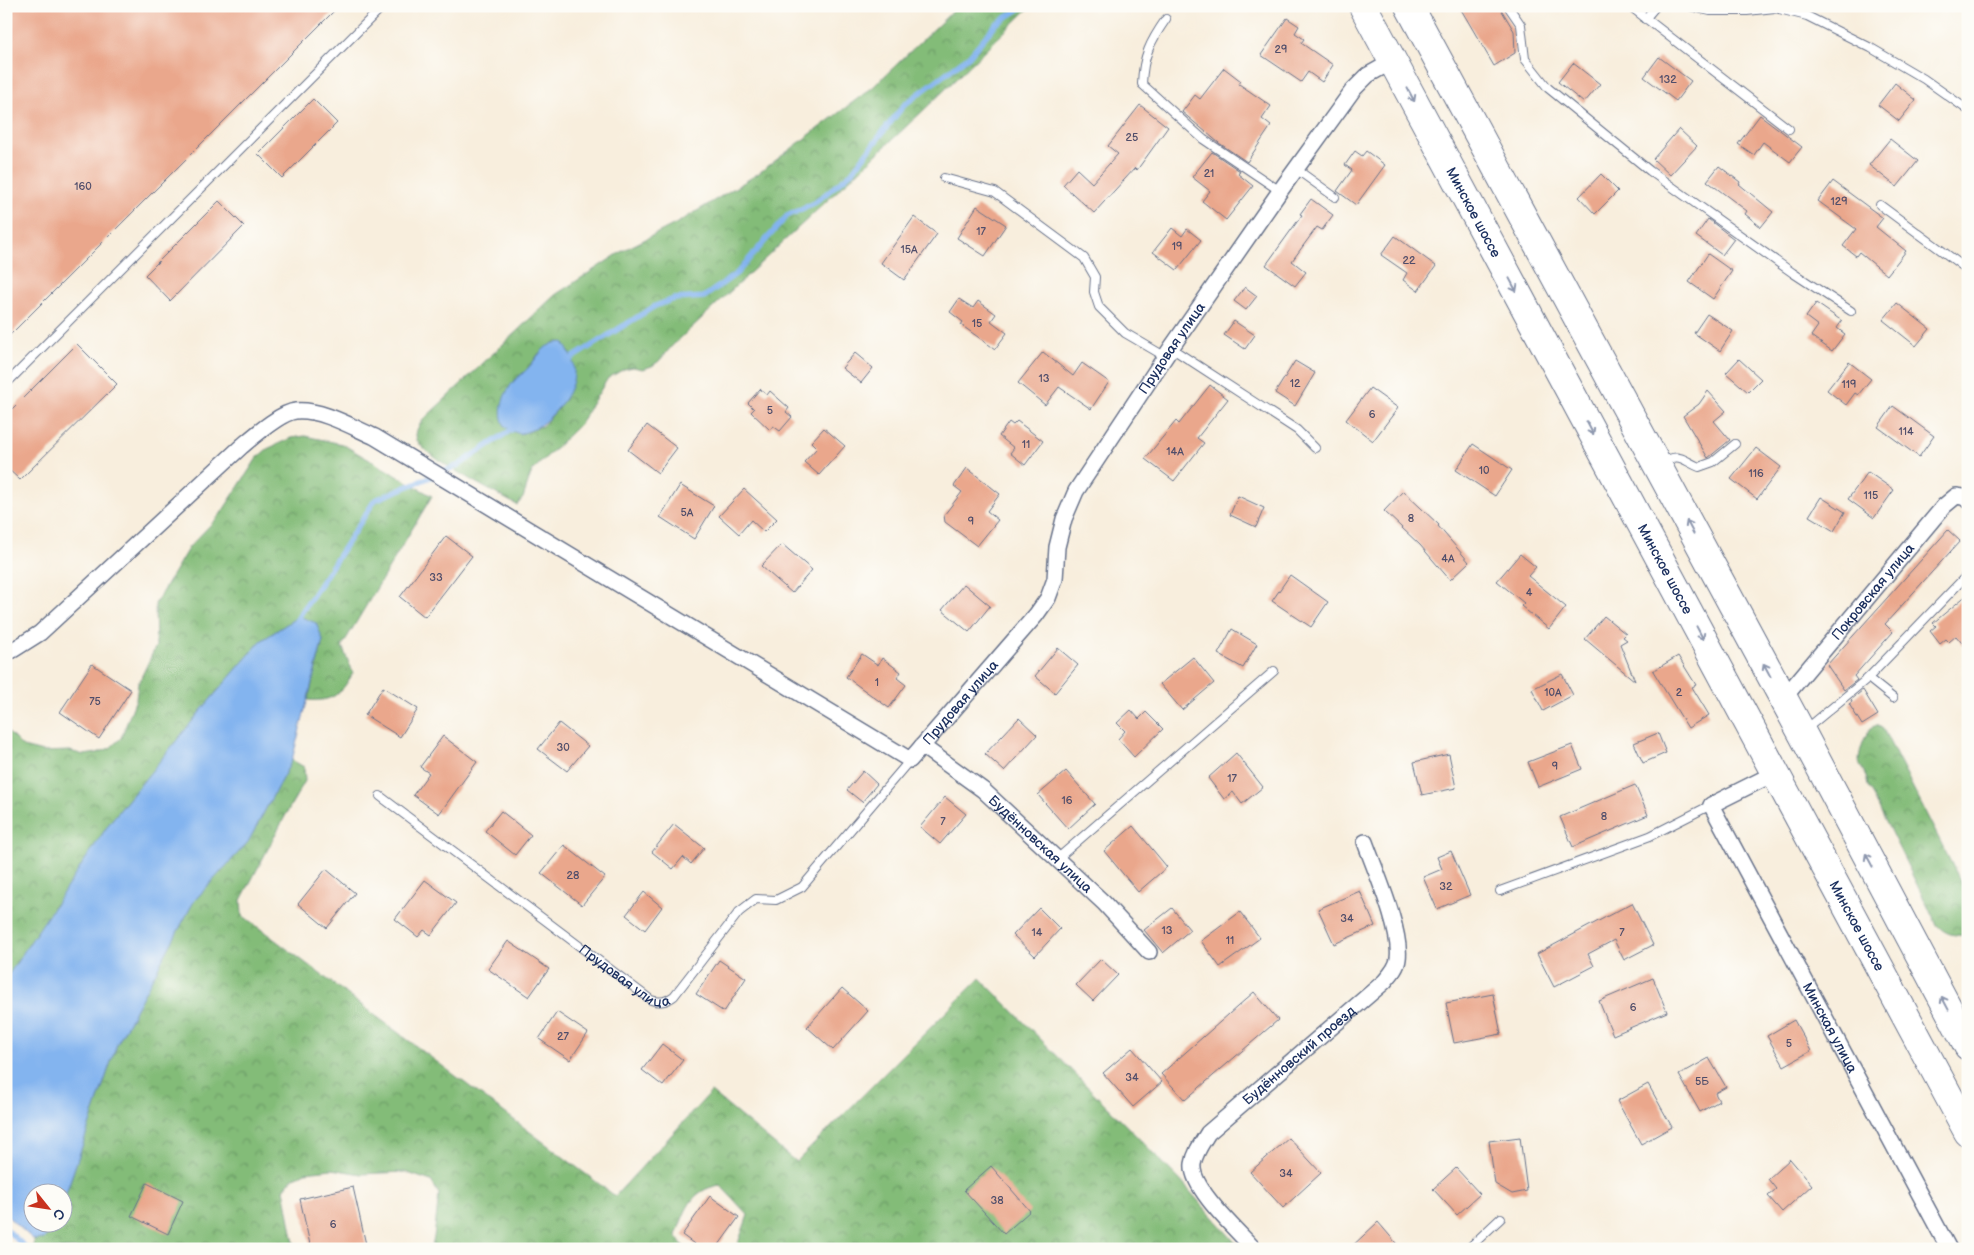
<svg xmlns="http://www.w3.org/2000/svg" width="1974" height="1255" font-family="'Balsamiq Sans',sans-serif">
  <defs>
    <pattern id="forest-crowns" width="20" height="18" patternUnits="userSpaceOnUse" patternTransform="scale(1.25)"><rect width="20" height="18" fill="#83bc78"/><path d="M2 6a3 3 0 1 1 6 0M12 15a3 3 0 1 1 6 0" fill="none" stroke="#6a9966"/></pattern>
  </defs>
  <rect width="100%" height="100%" fill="#fdfcf7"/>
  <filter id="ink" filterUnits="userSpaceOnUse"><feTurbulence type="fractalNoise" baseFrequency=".02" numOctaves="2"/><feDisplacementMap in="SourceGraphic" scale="10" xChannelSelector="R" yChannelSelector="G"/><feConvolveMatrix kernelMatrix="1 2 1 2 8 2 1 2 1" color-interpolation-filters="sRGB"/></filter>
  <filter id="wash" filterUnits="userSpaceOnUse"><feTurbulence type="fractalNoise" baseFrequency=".0096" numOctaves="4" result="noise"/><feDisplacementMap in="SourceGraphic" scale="20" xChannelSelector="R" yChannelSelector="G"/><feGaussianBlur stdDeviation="1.12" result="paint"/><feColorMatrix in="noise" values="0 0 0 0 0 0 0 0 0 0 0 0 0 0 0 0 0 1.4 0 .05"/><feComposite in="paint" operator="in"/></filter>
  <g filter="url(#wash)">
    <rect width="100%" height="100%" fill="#f8eedd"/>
    <!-- forest -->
    <g fill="url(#forest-crowns)" stroke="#4f766b" fill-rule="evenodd">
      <path d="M958,6H1031L926,108L672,346L659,361L652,366L643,369L633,367L624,369L608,378L579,425L532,471L523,498L517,505C499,495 421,455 417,440C414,432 419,425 424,419L555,295L624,250L679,222L759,173L873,87ZM539,353L559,408L542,426L520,434L514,381L529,368Z"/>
      <path d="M305,436L342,444L432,496L342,646L353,673C341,694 333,702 308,700L323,640L299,616L261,641L204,707L111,821L6,980V730L23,747L43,752L70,751L84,755L97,753L110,748L121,738L136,699L138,684L156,646L155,604L189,547L220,515L257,458L267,449L291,438Z"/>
      <path d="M1877,725L1883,729L1963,886L1968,889V935C1955,936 1946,935 1937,925L1868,786C1866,776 1866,775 1861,767C1855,759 1865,736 1870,728Z"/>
      <path d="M292,760L304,767L305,781L291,805L241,900L242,915L615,1196L711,1092L796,1162L980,978L1178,1178L1241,1249H736L748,1215L720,1185C690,1190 686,1210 676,1235L685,1249H431L434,1237L439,1194L431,1181L405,1172L361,1174L332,1169L305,1172L292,1179L284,1189L295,1249H34V1240L44,1239L55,1223L62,1222L63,1202L117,1044L194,901L248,842Z"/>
    </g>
    <!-- water -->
    <g fill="#83b4ef" stroke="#4f72a6">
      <path d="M563,342C569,352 575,362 574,374C573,396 544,430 522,433C516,434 509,430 505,426C496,411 505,391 515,380C519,376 525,372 529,367C535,360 539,353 546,347L554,343Z"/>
      <polygon points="299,616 316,623 323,640 292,760 248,842 194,901 117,1044 63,1202 62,1192 32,1192 32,1222 55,1223 44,1239 34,1240 6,1215 7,977 111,821 204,707 261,641"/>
    </g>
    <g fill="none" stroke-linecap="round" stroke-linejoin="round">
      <!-- stream -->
      <g stroke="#83b4ef" stroke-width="5.5">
        <polyline points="567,364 572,358 655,306 674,299 704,297 737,273 787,216 816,202 852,172 904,105 969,56 996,24 1024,6"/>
        <polyline points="296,621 375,500 459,465 511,430 516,425"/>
        <polyline points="6,1229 27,1249"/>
      </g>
    </g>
    <g id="blocks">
      <!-- building -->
      <g fill="#eaa78c">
        <polygon points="6,6 339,6 6,339"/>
        <polygon points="1459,6 1499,6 1514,31 1515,53 1494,66"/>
        <polygon points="1287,18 1299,26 1295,33 1304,39 1301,43 1333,65 1322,82 1308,72 1301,82 1261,55"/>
        <polygon points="1659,57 1691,81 1676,101 1644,77"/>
        <polygon points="1573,63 1600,84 1584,103 1558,82"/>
        <polygon points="1224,68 1241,81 1239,84 1271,106 1262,119 1271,126 1247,162 1219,143 1182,112 1195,95 1200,99"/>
        <polygon points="1895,83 1916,100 1899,121 1878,105"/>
        <polygon points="313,99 337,123 282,178 258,154"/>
        <polygon points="1140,105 1168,127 1137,170 1135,168 1094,213 1063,185 1077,169 1092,183 1118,154 1108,146"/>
        <polygon points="1760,115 1802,147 1790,162 1763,142 1754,155 1738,144"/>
        <polygon points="1679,129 1697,146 1670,175 1653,159"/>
        <polygon points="1890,139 1918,161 1897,187 1869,165"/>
        <polygon points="1355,151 1362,156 1366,151 1385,165 1356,205 1337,191 1352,170 1345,165"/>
        <polygon points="1212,152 1240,171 1238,174 1253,186 1226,220 1202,201 1210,191 1192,177"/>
        <polygon points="1719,166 1740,182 1739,184 1773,212 1761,227 1745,214 1747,211 1707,181"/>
        <polygon points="1601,174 1618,191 1595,214 1579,197"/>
        <polygon points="1833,181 1883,218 1876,227 1906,251 1887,275 1859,252 1856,256 1843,246 1856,229 1818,201"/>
        <polygon points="1311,199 1333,215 1322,230 1317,227 1292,261 1306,272 1295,286 1266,265 1302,215 1300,214"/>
        <polygon points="219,201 244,226 170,301 145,275"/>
        <polygon points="977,206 1006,225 985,256 957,238"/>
        <polygon points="914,217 937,234 904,280 881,263"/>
        <polygon points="1708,219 1734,239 1722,255 1696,236"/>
        <polygon points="1172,228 1182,236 1187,229 1201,240 1177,270 1153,252"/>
        <polygon points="1395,236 1436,266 1418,291 1403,280 1407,273 1381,255"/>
        <polygon points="1708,254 1732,271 1713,299 1689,282"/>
        <polygon points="1245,287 1257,296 1246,310 1234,301"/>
        <polygon points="959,299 973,308 978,301 996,314 991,321 1007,333 995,349 961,325 963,322 950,312"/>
        <polygon points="1816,303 1842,321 1837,328 1845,334 1832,351 1811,336 1818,326 1806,317"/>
        <polygon points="1897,303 1930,329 1916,346 1883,320"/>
        <polygon points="1707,314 1733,331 1720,351 1694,333"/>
        <polygon points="1234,321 1255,335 1245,349 1224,335"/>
        <polygon points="77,344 117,384 20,480 6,467 6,415"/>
        <polygon points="1043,352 1073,376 1082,363 1109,382 1091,409 1059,387 1045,405 1018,383"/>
        <polygon points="855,353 873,368 861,383 842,368"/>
        <polygon points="1739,359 1761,379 1748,392 1726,373"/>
        <polygon points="1295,361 1315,373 1295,406 1275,393"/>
        <polygon points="1849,362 1871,379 1858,395 1855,393 1846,405 1827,390"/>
        <polygon points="1210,385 1228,399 1197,438 1204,443 1174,481 1145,459 1176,421 1179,424"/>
        <polygon points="1370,388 1398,408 1373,441 1346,420"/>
        <polygon points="760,389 767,395 770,391 789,408 786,412 792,417 780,431 773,426 770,430 751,412 754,409 748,403"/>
        <polygon points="1708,391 1726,411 1714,421 1730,440 1708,458 1683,416 1699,404"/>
        <polygon points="1893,406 1934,436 1919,457 1878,427"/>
        <polygon points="1017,421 1043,441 1025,465 1010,453 1014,448 999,436 1009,422 1013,425"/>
        <polygon points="647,425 677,448 658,473 628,450"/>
        <polygon points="824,428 845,446 819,475 804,462 817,448 811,442"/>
        <polygon points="1473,444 1512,470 1495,496 1456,470"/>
        <polygon points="1756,448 1781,467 1757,499 1731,479"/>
        <polygon points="967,468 1000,494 987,511 998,520 977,546 945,522 944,515 962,492 954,486"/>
        <polygon points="1868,472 1894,490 1874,518 1848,499"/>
        <polygon points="680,485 714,506 694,539 660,517"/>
        <polygon points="744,489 777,519 764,532 751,520 739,534 719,516"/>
        <polygon points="1403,491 1439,525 1438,526 1469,562 1450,580 1420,545 1384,511"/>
        <polygon points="1238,496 1264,508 1256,527 1230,515"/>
        <polygon points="1821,497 1845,512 1834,531 1809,516"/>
        <polygon points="1948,530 1960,541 1885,624 1893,632 1854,676 1857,680 1844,690 1827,665"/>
        <polygon points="446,536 472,556 425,617 400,597"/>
        <polygon points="782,544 812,570 792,593 761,566"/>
        <polygon points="1520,554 1536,567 1528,576 1566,607 1549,629 1521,606 1524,603 1497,581"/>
        <polygon points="1290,575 1328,602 1311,627 1272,601"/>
        <polygon points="964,584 990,606 969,632 942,610"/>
        <polygon points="1968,594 1968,650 1956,636 1949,642 1946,639 1940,644 1930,631 1936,626 1933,623"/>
        <polygon points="1604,616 1626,634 1623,637 1627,640 1620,644 1635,681 1585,639"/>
        <polygon points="1232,629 1257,644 1243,668 1218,654"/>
        <polygon points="1058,648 1078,665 1055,693 1035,676"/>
        <polygon points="862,654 878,665 882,658 901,672 897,678 906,685 889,708 846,677"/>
        <polygon points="1678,656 1696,685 1692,687 1709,715 1688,728 1653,671"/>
        <polygon points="1193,657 1214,683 1182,710 1160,684"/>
        <polygon points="92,664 131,690 99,739 60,712"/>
        <polygon points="1562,674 1573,695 1543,711 1532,689"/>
        <polygon points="383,687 418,709 400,737 365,715"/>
        <polygon points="1863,690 1878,715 1862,725 1849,704 1852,702 1851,700"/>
        <polygon points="1131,710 1139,719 1146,712 1163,729 1134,757 1118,739 1125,731 1117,723"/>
        <polygon points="1019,718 1037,735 1004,771 985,754"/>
        <polygon points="559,723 588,746 567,771 538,749"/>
        <polygon points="1658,733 1666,753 1643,763 1634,743"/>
        <polygon points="443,736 477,762 439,814 413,795 429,773 420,767"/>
        <polygon points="1572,745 1582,769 1538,787 1528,762"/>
        <polygon points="1236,753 1263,787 1242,804 1233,792 1224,799 1208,778"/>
        <polygon points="1449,754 1456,788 1422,795 1414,762"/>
        <polygon points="863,771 877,784 862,802 847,790"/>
        <polygon points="1066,771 1095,804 1068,829 1038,795"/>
        <polygon points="1635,785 1648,815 1573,847 1560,817"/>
        <polygon points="945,797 966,814 940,844 920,827"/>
        <polygon points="501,811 531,835 515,855 485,831"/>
        <polygon points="674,824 704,848 691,864 683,857 673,869 652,852"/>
        <polygon points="1133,826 1167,867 1138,892 1104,851"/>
        <polygon points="564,845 605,877 582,905 541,873"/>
        <polygon points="1451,851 1470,895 1437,909 1423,877 1442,869 1437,857"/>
        <polygon points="326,869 355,893 327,928 298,904"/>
        <polygon points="425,880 456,903 431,935 424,930 418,937 395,919"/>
        <polygon points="1360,891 1375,926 1334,944 1318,909"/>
        <polygon points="644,892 662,907 645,930 626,915"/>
        <polygon points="1632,903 1653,945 1624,960 1614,940 1588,954 1594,966 1554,987 1537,954"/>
        <polygon points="1039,908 1060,929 1035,956 1013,935"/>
        <polygon points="1172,908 1190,930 1163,953 1144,930"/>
        <polygon points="1240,912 1260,938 1220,967 1201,941"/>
        <polygon points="508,941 549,969 529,997 488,969"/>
        <polygon points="1101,959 1118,975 1093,1001 1076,985"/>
        <polygon points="719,960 746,978 724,1012 696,994"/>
        <polygon points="1653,978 1667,1012 1613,1035 1599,1001"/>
        <polygon points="842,988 868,1011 833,1050 807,1027"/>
        <polygon points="1254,992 1278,1020 1185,1100 1161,1074"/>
        <polygon points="1493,994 1501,1034 1454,1043 1446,1003"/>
        <polygon points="557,1012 588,1033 570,1060 539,1039"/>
        <polygon points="1794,1020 1811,1051 1784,1066 1767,1036"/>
        <polygon points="662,1044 683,1060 663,1086 642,1070"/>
        <polygon points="1132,1048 1162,1082 1133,1107 1103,1073"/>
        <polygon points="1709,1058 1726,1087 1715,1093 1719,1101 1700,1112 1679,1075"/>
        <polygon points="1648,1084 1672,1127 1641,1144 1617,1101"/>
        <polygon points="1520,1137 1527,1191 1512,1194 1495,1184 1489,1141"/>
        <polygon points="1289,1138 1321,1173 1283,1208 1250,1172"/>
        <polygon points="1790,1159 1812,1185 1782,1212 1768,1196 1776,1189 1768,1179"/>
        <polygon points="991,1166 1030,1211 1004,1234 964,1190"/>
        <polygon points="1456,1168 1480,1194 1457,1215 1433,1189"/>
        <polygon points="147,1183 183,1201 168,1234 131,1216"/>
        <polygon points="353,1187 367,1249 311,1249 300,1199"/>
        <polygon points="710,1196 739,1217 716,1249 701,1249 682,1235"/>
        <polygon points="1378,1222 1401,1249 1349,1249"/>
      </g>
    </g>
  </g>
  <g filter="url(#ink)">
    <use href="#blocks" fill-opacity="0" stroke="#68728a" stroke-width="1"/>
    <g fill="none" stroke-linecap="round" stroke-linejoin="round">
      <defs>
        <g id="lane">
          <polyline points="1508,6 1521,25 1525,59 1548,88 1650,171 1793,273 1851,311"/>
          <polyline points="1630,6 1789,129"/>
          <polyline points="1689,6 1710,11 1747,11 1775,8 1807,16 1871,48 1924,79 1968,110"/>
          <path d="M1166,19C1150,42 1143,56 1142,84L1203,139L1280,191"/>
          <polyline points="1645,19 1656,6"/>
          <polyline points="1296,169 1335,197"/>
          <polyline points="944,178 995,192 1084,258 1095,277 1094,292 1099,307 1125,333 1166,357"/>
          <polyline points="1880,205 1968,270"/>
          <polyline points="1171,348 1297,430 1315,448"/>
          <polyline points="6,384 383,6"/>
          <path d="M1661,463C1680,452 1682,460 1699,467L1713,462L1735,444"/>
          <polyline points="1868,678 1893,698"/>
          <polyline points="1805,730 1868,678 1968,574"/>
          <path id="s1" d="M380,796L651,1000C660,1003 666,1002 674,996L739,912L756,899L776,900L802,887L910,760"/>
          <polyline points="1057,859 1274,671"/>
          <polyline points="1500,891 1650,836 1711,805"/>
          <polyline points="1468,1249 1501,1218"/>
        </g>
        <g id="street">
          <path id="s2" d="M6,652L13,650L40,633L242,446C254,436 281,412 296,411C322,409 352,427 375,437L910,760L1036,615L1048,598L1055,579L1057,547L1064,519L1076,491L1171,348L1280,191L1353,90L1368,75L1393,61"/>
          <path id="s3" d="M1783,699L1944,506L1956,496L1963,497L1968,500"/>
          <path id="s4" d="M922,746L983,790L1104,903L1149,952"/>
          <path id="s5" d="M1775,773L1711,805L1949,1249"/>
          <path id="s6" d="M1254,1249C1238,1231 1190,1188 1193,1164C1195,1152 1202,1143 1208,1133L1384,982C1390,975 1397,968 1398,959C1402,931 1375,870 1365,842"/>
        </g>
        <g id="highway">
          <path id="s7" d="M1363,6L1968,1132"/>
          <polyline points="1409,6 1802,733 1968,1046"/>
        </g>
      </defs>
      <!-- lane casing -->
      <use href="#lane" stroke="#68728a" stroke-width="10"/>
      <!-- street casing -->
      <use href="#street" stroke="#68728a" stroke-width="18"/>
      <!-- highway casing -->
      <use href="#highway" stroke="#68728a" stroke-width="30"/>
      <!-- lane -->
      <use href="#lane" stroke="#fff" stroke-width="8"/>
      <!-- street -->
      <use href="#street" stroke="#fff" stroke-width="15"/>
      <!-- highway -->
      <use href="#highway" stroke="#fff" stroke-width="28"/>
    </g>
    <!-- one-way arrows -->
    <defs><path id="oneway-shaft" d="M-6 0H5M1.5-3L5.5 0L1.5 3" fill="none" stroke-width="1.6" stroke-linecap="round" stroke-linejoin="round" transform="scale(1.25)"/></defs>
    <g stroke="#8d97ae">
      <use href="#oneway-shaft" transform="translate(1411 95) rotate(62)"/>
      <use href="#oneway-shaft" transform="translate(1513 285) rotate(62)"/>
      <use href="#oneway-shaft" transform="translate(1590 428) rotate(62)"/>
      <use href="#oneway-shaft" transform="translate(1690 527) rotate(-118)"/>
      <use href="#oneway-shaft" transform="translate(1700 633) rotate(62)"/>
      <use href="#oneway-shaft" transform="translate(1767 670) rotate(-118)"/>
      <use href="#oneway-shaft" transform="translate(1869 860) rotate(-118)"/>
      <use href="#oneway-shaft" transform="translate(1945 1003) rotate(-118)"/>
    </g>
  </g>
  <g text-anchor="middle" stroke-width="5" stroke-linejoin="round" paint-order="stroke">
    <!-- number labels -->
    <g font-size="11" fill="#4f4d6a">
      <text x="1281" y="53">29</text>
      <text x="1668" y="83">132</text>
      <text x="1132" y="141">25</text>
      <text x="1209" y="177">21</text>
      <text x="83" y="190">160</text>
      <text x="1839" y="205">129</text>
      <text x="981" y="235">17</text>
      <text x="1177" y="250">19</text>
      <text x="909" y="253">15А</text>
      <text x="1409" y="264">22</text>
      <text x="977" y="327">15</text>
      <text x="1044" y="382">13</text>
      <text x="1295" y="387">12</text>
      <text x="1849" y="388">119</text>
      <text x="770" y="414">5</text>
      <text x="1372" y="418">6</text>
      <text x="1906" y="435">114</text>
      <text x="1026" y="448">11</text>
      <text x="1175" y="455">14А</text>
      <text x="1484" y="474">10</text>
      <text x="1756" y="477">116</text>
      <text x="1871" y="499">115</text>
      <text x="687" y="516">5А</text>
      <text x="1411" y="522">8</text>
      <text x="971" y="525">9</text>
      <text x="1448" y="562">4А</text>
      <text x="436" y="581">33</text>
      <text x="1529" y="596">4</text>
      <text x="877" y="686">1</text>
      <text x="1553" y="696">10А</text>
      <text x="1679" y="696">2</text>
      <text x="95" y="705">75</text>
      <text x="563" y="751">30</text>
      <text x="1555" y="770">9</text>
      <text x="1232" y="782">17</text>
      <text x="1067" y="804">16</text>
      <text x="1604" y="820">8</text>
      <text x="943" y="825">7</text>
      <text x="573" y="879">28</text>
      <text x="1446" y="890">32</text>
      <text x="1347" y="922">34</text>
      <text x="1167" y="934">13</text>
      <text x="1037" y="936">14</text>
      <text x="1622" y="936">7</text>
      <text x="1230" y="944">11</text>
      <text x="1633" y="1011">6</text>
      <text x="563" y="1040">27</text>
      <text x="1789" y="1047">5</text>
      <text x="1132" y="1081">34</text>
      <text x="1702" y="1085">5Б</text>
      <text x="1286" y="1177">34</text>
      <text x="997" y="1204">38</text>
      <text x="333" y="1228">6</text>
    </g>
    <!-- street labels -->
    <g font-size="14" fill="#1b2f5e" stroke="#fdfcf7">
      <text dy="5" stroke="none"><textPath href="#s7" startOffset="234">Минское шоссе</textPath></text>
      <text dy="5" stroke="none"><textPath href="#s2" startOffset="1585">Прудовая улица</textPath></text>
      <text dy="5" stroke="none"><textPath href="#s7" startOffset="639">Минское шоссе</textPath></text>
      <text dy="5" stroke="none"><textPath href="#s3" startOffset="140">Покровская улица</textPath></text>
      <text dy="5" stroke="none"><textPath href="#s2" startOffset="1165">Прудовая улица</textPath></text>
      <text dy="5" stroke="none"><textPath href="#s4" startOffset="154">Будённовская улица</textPath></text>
      <text dy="5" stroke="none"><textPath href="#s7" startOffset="1044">Минское шоссе</textPath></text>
      <text dy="5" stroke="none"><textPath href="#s1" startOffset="305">Прудовая улица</textPath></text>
      <text dy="5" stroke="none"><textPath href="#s5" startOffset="324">Минская улица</textPath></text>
      <text dy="5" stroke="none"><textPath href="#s6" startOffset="261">Будённовский проезд</textPath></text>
    </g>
  </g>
  <!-- margin -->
  <rect width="1974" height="1255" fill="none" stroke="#fdfcf7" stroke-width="25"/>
  <!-- north arrow -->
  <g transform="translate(48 1208) rotate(120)"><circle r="24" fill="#fdfcf7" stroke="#a3aaba"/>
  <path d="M0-4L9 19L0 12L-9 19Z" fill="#c8321e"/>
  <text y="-8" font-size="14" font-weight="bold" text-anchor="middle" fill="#1b2f5e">С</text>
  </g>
</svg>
